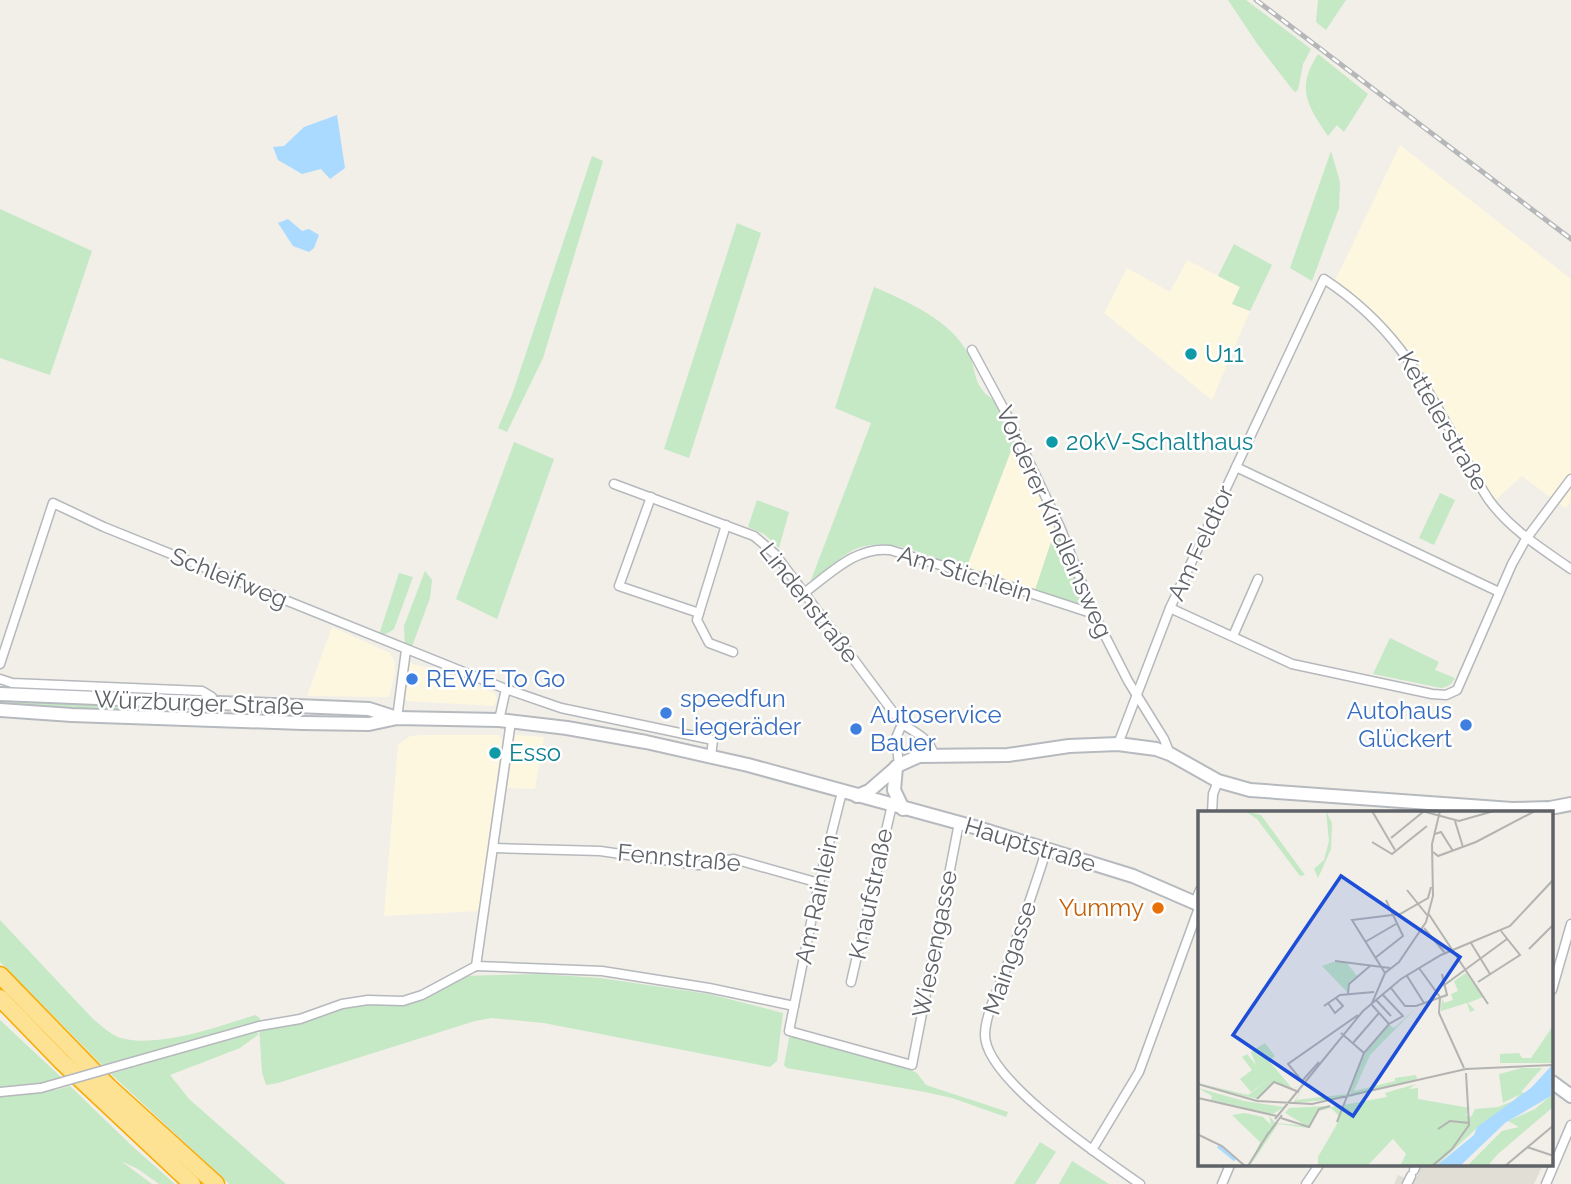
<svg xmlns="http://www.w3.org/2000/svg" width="1571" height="1184" font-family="Raleway,sans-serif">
  <rect width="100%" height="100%" fill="#f1efe8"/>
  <!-- commercial -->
  <g fill="#fef7e0">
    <polygon points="1400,145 1571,279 1571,502 1565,508 1522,476 1492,503 1405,352 1334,283"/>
    <polygon points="1187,260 1240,287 1232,304 1250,311 1212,400 1104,313 1127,268 1170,292"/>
    <polygon points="1014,443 1060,538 1051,542 1034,593 966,569"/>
    <polygon points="332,627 390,653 395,662 395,673 389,697 307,696"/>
    <polygon points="410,663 436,670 490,691 495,693 497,699 494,706 407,701 402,692"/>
    <polygon points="424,735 499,735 502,740 479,907 478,911 384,916 398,745 410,736"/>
    <polygon points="515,735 544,737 535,789 507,788"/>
  </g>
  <!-- education -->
  <polygon fill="#e1ded6" points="1422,1165 1543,1165 1534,1184 1394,1184 1398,1175 1414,1182"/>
  <!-- green -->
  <g fill="#c5e8c5">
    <polygon points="1228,0 1246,0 1311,49 1303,64 1298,90 1295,92 1292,89 1258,45"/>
    <polygon points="1318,0 1346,0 1326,30 1316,22"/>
    <path d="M1318,54L1368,94L1344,132L1337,125L1328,136C1307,105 1296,88 1318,54Z"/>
    <polygon points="1331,151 1340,182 1339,208 1312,281 1290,268"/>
    <polygon points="592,156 603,161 543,358 507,432 498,428 512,395"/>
    <polygon points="0,209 92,251 50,375 0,358"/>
    <polygon points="737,223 761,233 689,458 664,449"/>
    <polygon points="1234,244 1272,265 1250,311 1232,304 1240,287 1218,276"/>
    <path d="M874,287C908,302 951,320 969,355C974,364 974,376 979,385C986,397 991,396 997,404C1006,415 1009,429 1014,443L966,569C935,559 895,537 861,547C844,552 827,570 813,582L811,580L871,423L835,408Z"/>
    <polygon points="514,442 554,459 497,619 456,599"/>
    <polygon points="1440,493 1455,500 1434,545 1419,538"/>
    <polygon points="757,500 789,512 779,548 764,534 748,527"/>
    <polygon points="1060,538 1080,590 1079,603 1075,605 1034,593 1051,542"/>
    <polygon points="425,571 432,580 430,598 411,649 405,647 404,626"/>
    <polygon points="399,573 413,577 394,629 388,633 379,635"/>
    <path d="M1390,638L1439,662L1435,670L1455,678C1452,684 1448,687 1441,688L1373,674Z"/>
    <polygon points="0,700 135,706 135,712 0,704"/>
    <path d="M0,920L93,1019C103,1027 113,1037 125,1039C161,1047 221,1026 255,1015L260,1018L259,1023L102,1065L0,962Z"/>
    <polygon points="540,974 600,978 709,994 783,1013 777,1061 770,1067 544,1023 492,1018 475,1021 278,1083 266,1085 262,1072 259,1026 342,1005 403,1002 460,976"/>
    <polygon points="0,1020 63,1079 40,1086 0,1090"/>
    <polygon points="254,1031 259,1034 240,1048 170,1075 189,1099 286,1184 229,1184 111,1074"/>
    <polygon points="790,1033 899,1065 917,1073 926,1085 1008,1112 1006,1117 952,1098 925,1092 787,1068 784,1065"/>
    <polygon points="70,1086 132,1146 175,1184 159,1184 138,1169 121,1161 152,1184 0,1184 0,1092 40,1087 56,1090"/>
    <polygon points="1040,1142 1056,1152 1035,1184 1014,1184"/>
    <polygon points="1072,1161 1109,1184 1059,1184"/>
  </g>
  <!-- water -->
  <g fill="#aadaff">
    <polygon points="337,115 345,168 330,179 321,169 302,174 278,160 273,147 284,146 304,127"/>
    <polygon points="288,219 302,231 309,229 319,235 314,248 309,252 293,246 278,223"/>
  </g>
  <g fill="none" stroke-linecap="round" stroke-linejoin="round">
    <defs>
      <g id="minor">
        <polyline points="972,350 1006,413 1060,527 1094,614 1128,681 1164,739 1170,754"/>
        <polyline points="1236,467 1499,592"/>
        <path d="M614,484L754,536L775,554L902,724C915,732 930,739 934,755"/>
        <polyline points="651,497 619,586 699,613 726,525"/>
        <path d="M804,593C830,574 856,546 890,550L990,580L1094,614"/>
        <polyline points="1170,608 1292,664 1432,694 1446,695 1457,690 1512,564 1526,539 1571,479"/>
        <polyline points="699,613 697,620 709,643 733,652"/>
        <polyline points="1233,636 1258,579"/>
        <polyline points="0,664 53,503 104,527 506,689 561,708 713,740 711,756"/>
        <polyline points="0,679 12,683 202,691 212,697 212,704"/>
        <polyline points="397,718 406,650"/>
        <polyline points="499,720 506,689"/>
        <path d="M1118,744L1170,608L1324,279C1392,324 1417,370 1455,439C1466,459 1476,481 1489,500C1511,530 1541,548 1571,569"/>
        <polyline points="899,765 896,738 902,724"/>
        <polyline points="1212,813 1213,794 1218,781"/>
        <polyline points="494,848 600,851 698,865 734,859 819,883"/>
        <path d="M1047,848C1034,890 1019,932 1004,974C997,991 985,1017 985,1035C985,1080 1105,1159 1140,1184"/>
        <polyline points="1195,902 1200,890"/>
        <polyline points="476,966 602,971 709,988 794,1006 789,1031 912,1065 959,823"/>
        <polyline points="476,966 511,721"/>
        <polyline points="851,982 892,805"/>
        <polyline points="1552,990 1571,924"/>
        <polyline points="794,1006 819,883 842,792"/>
        <polyline points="132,1062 259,1026 300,1019 342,1004 368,1000 403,1001 422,995 476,966"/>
        <polyline points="0,1092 41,1088"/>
        <polyline points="1092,1150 1139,1072 1200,905"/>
        <polyline points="1414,1170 1416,1165"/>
        <polyline points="1222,1184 1230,1165"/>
        <polyline points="1306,1184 1319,1165"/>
        <polyline points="1407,1184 1411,1176"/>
        <polyline points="1546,1184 1571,1125"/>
      </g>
      <g id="secondary">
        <polyline points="0,694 369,709 397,718"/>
        <polyline points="0,710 72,715 303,723 369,724 397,718 499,720 567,728 646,742 748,765 978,828 1133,876 1200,905"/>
        <polyline points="896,767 894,790 903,809"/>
        <polyline points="857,796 869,791 899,765 919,756 1008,755 1069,746 1118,744 1156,749 1170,754 1218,781 1250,790 1512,809 1550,808 1571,804"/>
        <polyline points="1552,1082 1571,1096"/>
      </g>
      <g id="motorway">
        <polyline points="0,975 109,1087 216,1184"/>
        <polyline points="0,998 61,1061 192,1184"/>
      </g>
    </defs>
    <!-- minor casing -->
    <use href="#minor" stroke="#b5b8bc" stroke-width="11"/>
    <!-- secondary casing -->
    <use href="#secondary" stroke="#b6babf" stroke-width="16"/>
    <!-- motorway casing -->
    <use href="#motorway" stroke="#f9ab00" stroke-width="19"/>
    <!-- minor -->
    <use href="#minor" stroke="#fff" stroke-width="8"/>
    <!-- secondary -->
    <use href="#secondary" stroke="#fff" stroke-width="12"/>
    <!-- motorway -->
    <use href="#motorway" stroke="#fde293" stroke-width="16"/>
    <defs>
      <polyline id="rail" points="1256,0 1571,239"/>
    </defs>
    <!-- rail casing -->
    <use href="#rail" stroke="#b6b7b8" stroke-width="5"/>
    <!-- rail -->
    <use href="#rail" stroke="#fff" stroke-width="2.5" stroke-dasharray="8" stroke-linecap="butt"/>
    <defs>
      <polyline id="minor-bridge" points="41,1088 132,1062"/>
    </defs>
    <!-- minor-bridge casing -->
    <use href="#minor-bridge" stroke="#b5b8bc" stroke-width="11" stroke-linecap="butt"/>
    <!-- minor-bridge -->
    <use href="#minor-bridge" stroke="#fff" stroke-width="8"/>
  </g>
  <!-- markers -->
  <g fill="#0f9aa8" stroke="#fff" stroke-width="2.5">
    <circle cx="1191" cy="354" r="7"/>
    <circle cx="1052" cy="442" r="7"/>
    <circle cx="495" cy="753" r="7"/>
  </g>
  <g fill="#3f7fe0" stroke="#fff" stroke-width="2.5">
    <circle cx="412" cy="679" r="7"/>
    <circle cx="666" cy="713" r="7"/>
    <circle cx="1466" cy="725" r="7"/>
    <circle cx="856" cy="729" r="7"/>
  </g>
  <circle fill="#e8710a" stroke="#fff" stroke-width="2.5" cx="1158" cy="908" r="7"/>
  <g text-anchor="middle" stroke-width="5" stroke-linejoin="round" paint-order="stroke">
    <!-- culture labels -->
    <g font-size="24" fill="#0d838f" stroke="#fff" text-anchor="start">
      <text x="1205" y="362">U11</text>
      <text x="1066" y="450">20kV-Schalthaus</text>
      <text x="509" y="761">Esso</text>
    </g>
    <!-- street labels -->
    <g font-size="24" fill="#5f6368" stroke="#fff">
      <text transform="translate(1443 421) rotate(60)" y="8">Kettelerstraße</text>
      <text transform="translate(1054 522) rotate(66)" y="8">Vorderer Kindleinsweg</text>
      <text transform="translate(1201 543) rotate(-65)" y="8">Am Feldtor</text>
      <text transform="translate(965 574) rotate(17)" y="8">Am Stichlein</text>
      <text transform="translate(229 578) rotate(22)" y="8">Schleifweg</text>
      <text transform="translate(809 603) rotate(52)" y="8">Lindenstraße</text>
      <text transform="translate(199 703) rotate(2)" y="8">Würzburger Straße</text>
      <text transform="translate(1030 845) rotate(17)" y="8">Hauptstraße</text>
      <text transform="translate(679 858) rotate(5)" y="8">Fennstraße</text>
      <text transform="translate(871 894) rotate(-78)" y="8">Knaufstraße</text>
      <text transform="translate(817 899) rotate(-78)" y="8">Am Rainlein</text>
      <text transform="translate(935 944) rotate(-79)" y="8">Wiesengasse</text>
      <text transform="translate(1010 958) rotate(-71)" y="8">Maingasse</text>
    </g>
    <!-- shop labels -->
    <g font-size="24" fill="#366cbe" stroke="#fff" text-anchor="start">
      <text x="426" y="687">REWE To Go</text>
      <text x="680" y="707">speedfun<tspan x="680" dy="28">Liegeräder</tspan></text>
      <text x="1452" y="719" text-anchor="end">Autohaus<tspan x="1452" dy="28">Glückert</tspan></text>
      <text x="870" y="723">Autoservice<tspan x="870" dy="28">Bauer</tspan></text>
    </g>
    <!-- food labels -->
    <g font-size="24" fill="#c56008" stroke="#fff" text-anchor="end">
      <text x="1144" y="916">Yummy</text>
    </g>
  </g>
  <!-- overview -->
  <g transform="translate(1198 811)">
    <rect width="355" height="355" fill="#f1efe8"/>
    <path d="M47,0L63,4L107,64L102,65L59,8ZM128,0L134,12L133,38L120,67L116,58L126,49L131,30ZM135,151L149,152L159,165L151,171L150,182L124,155ZM268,162L285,186L270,192L277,199L272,201L269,192L243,200L244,187L246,192L255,189L253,183L260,180L256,170ZM217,198L172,244L156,280L197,270V267L218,264L219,268L152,286L153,279L150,287L95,292L107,275L98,289L149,283L166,244L191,214L196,217ZM355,215V252H302V243L321,242L324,247H333ZM67,232L77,245L71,250L94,277L101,275L120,251L105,271L99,276L94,277L75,271L60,288L42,284L0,272L50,284L73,267L53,281L42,268L54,259L44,246L49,243L58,254L53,241ZM324,257H344L323,281L327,282L282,314L238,355H202L208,343L195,328L169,355H120V346L139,313L140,304L133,297L121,300L111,317L80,313L52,355L62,331L34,304L47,302L65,306L73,314L71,305L78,312L109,315L87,302L91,297L129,295L123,298L189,286L187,282L218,273L211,278L220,277V288L272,297L268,304L273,306L277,298L300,296L315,290L322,283L305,292L301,263ZM0,277L46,290L86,296L75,303L13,289L14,285ZM355,283V296L300,343L291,353L296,355H269L304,320L321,316L310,310L337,298Z" fill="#c5e8c5"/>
    <path d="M355,253L353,285L307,312L262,355H238L276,324L279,316L333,277Z" fill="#aadaff"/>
    <path fill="none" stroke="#aadaff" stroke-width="3.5" d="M20,335L37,349"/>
    <path fill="none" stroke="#b3b3b1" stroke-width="2" d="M174,0L197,39M224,0L261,10L296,0M257,10L265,36M237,23L243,21L255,40M193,27L225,1M174,31L194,43L229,15M235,41L240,45L278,31L337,0M209,79L229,104M230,102L255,140M226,117L247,142M167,131L198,113M273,132L292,163M331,138L356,113M255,140L290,193M177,147L205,125L188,89M137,150L192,157M221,157L242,186M187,162L154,109L202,103L230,87L233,76M209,165L226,192M280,171L322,144L303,120M245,175L309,128M193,177L207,195H218L249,184L244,163M150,183L151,173L172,155M242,186L241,202L266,257M178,189L193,205M130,192L137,202L145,195L138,187M174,192L187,162L201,151L228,111L235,85L234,33L242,0M174,194L191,213M126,195L142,184L176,181M143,222L166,242M155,232L181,202M121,251L104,270L90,253L160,204M0,273L59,290L114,293L268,258L356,254M0,287L79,305M59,288L76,271L101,281M83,307L111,316L121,298L132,295M77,308L165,200L203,168L243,144L312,115L356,68M139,311L166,242L191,213L205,205L184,183M240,318L252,310L271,312M70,323L84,304M1,324L24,335L47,355M329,336L356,345M50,355L71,321M234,355L254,338L271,314L268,262M307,355L356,314"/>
    <path fill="#1d4ed8" fill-opacity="0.15" stroke="#1d4ed8" stroke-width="3.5" d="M143,65L262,146L155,305L35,224Z"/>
    <rect width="355" height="355" fill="none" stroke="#5f6368" stroke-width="3.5"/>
  </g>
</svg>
